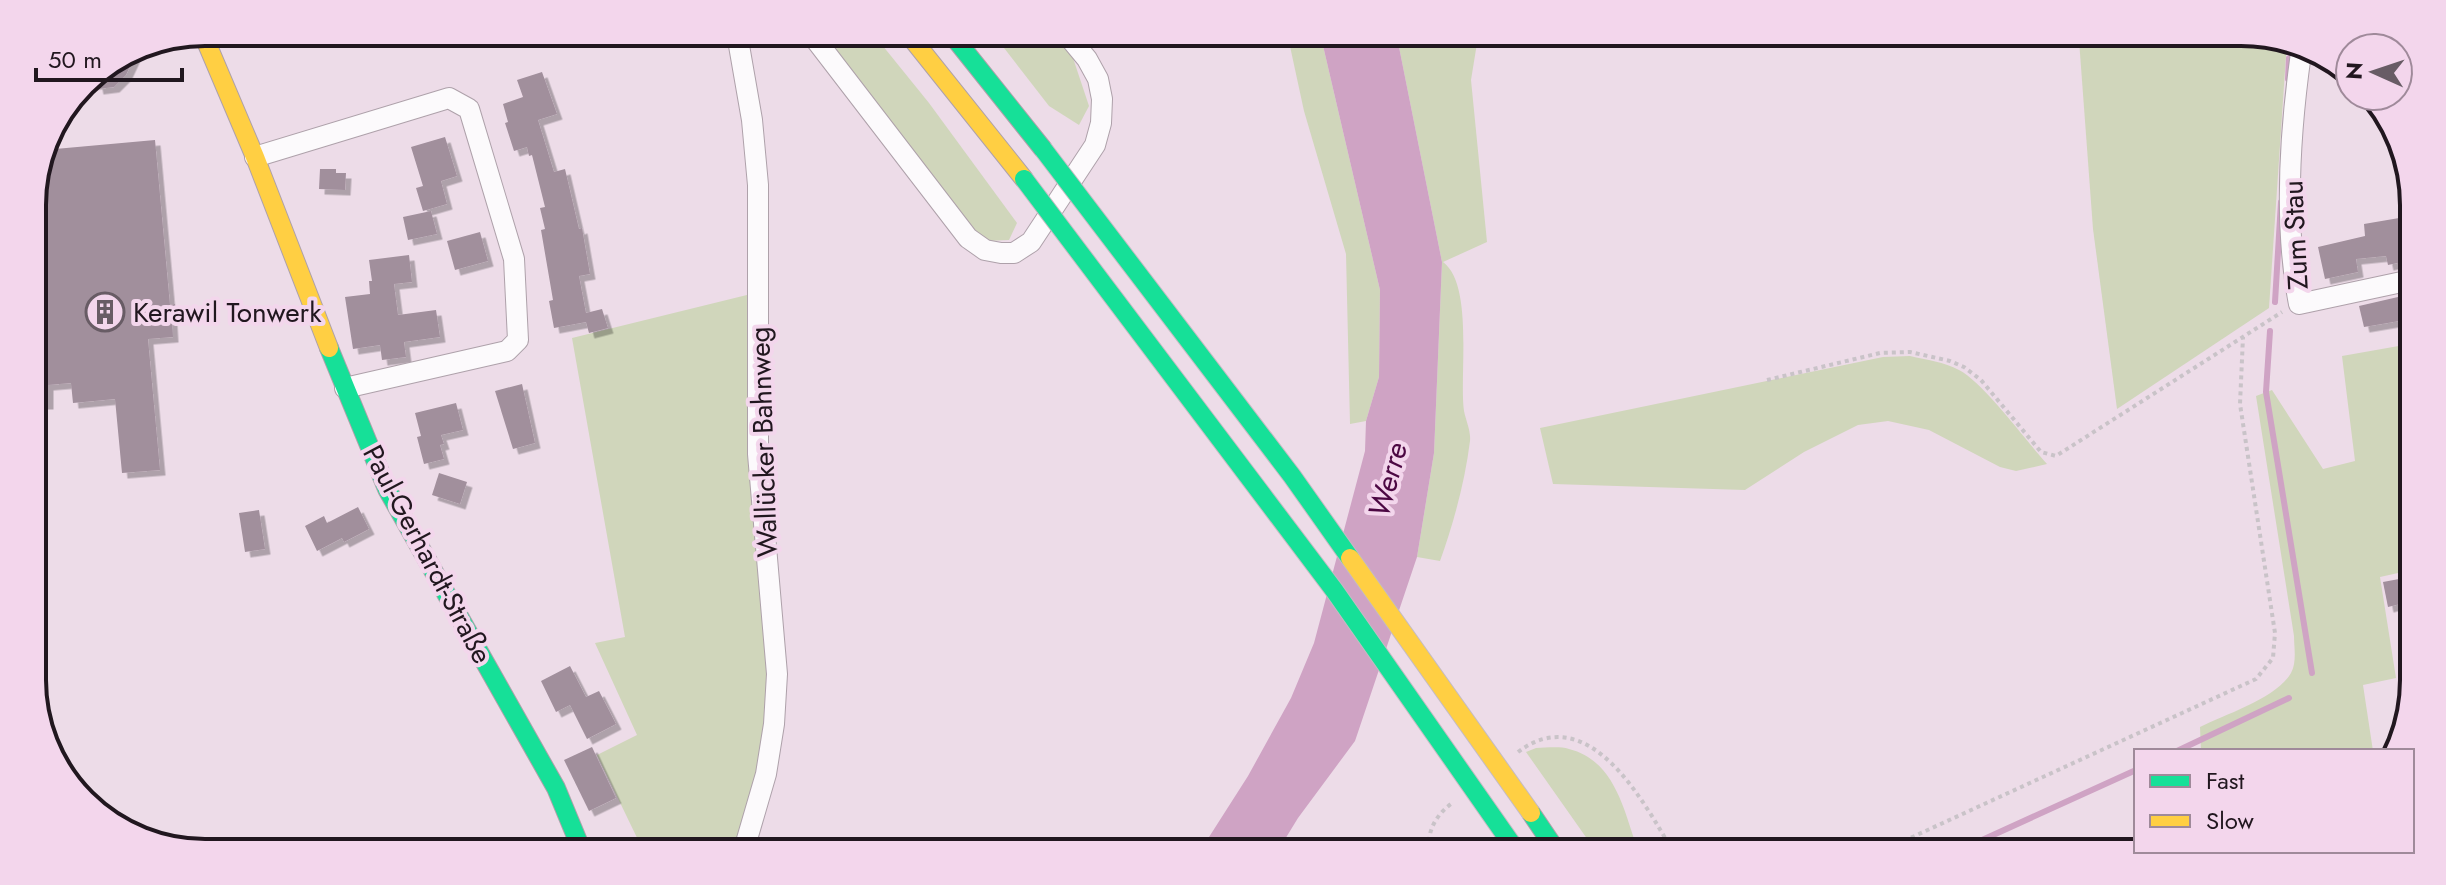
<svg xmlns="http://www.w3.org/2000/svg" width="2446" height="885" font-family="Jost,sans-serif">
  <defs>
    <filter id="shadow"><feDropShadow dx="5.5" dy="5.5" stdDeviation="0" flood-color="#0004"/></filter>
  </defs>
  <rect width="100%" height="100%" fill="#eddce8"/>
  <!-- green -->
  <g fill="#d0d6bb">
    <polygon points="820,35 874,35 929,103 1017,223 1009,240 985,241 971,232"/>
    <polygon points="994,35 1057,36 1073,58 1089,106 1079,125 1049,106"/>
    <polygon points="1288,37 1321,37 1380,290 1379,377 1366,421 1350,424 1346,254 1304,111"/>
    <path d="M1397,37H1478L1471,80L1487,242L1443,262C1474,285 1459,376 1464,411C1466,421 1471,431 1470,441C1465,481 1454,522 1440,561L1417,557L1434,453L1442,262Z"/>
    <polygon points="2079,40 2287,41 2269,308 2117,409 2093,229"/>
    <polygon points="755,293 768,676 760,762 739,846 641,846 597,755 637,735 595,643 625,637 572,338"/>
    <path d="M2410,344L2407,571L2380,577L2396,678L2363,685L2373,751H2201L2200,727C2226,714 2277,698 2291,673C2297,662 2294,647 2294,636L2256,396L2272,390L2323,469L2355,461L2342,356Z"/>
    <path d="M1910,356C1927,360 1944,362 1959,370C1984,383 2026,441 2047,464L2016,471L2000,467L1929,430L1888,421L1858,425L1804,452L1745,490L1553,484L1540,428L1883,357Z"/>
    <path d="M1536,748C1546,748 1559,746 1569,749C1616,761 1624,812 1638,850H1595L1526,752Z"/>
  </g>
  <!-- water -->
  <polygon fill="#cfa3c4" points="1321,37 1397,37 1442,262 1434,453 1417,557 1355,741 1298,818 1279,849 1202,848 1248,776 1291,698 1314,643 1365,451 1366,421 1379,377 1380,290"/>
  <g fill="none" stroke-linecap="round" stroke-linejoin="round">
    <!-- stream -->
    <g stroke="#cfa3c4" stroke-width="6">
      <polyline points="2288,79 2289,58"/>
      <polyline points="2275,302 2281,202"/>
      <polyline points="2270,331 2266,392 2312,673"/>
      <polyline points="2177,751 2289,698"/>
      <polyline points="1958,851 2136,770"/>
    </g>
  </g>
  <!-- building -->
  <g fill="#a18f9c" filter="url(#shadow)">
    <polygon points="140,45 126,75 114,87 98,89 97,84 83,85 90,75"/>
    <polygon points="542,72 557,114 538,120 554,172 565,169 579,229 582,228 590,274 579,276 586,313 602,309 608,328 589,333 586,322 554,328 549,301 553,300 541,230 545,229 540,208 545,207 532,155 529,156 527,147 514,151 505,123 508,122 503,104 523,97 517,80"/>
    <polygon points="445,137 457,176 441,181 447,204 423,211 416,188 423,186 411,147"/>
    <polygon points="155,140 170,305 175,304 177,319 172,320 173,337 148,339 160,470 122,473 115,399 73,403 71,383 48,385 48,404 34,404 32,193 44,150"/>
    <polygon points="320,169 336,169 336,173 346,173 345,190 319,189"/>
    <polygon points="431,211 437,234 408,240 403,217"/>
    <polygon points="2405,217 2409,234 2412,234 2411,260 2388,265 2386,256 2356,259 2358,272 2325,279 2318,247 2365,236 2364,224"/>
    <polygon points="480,232 488,261 455,270 447,241"/>
    <polygon points="409,255 412,282 394,284 398,315 436,310 440,337 404,342 406,357 382,360 380,345 353,349 345,297 370,294 369,281 372,281 369,260"/>
    <polygon points="2411,294 2411,319 2364,327 2359,306"/>
    <polygon points="522,384 535,443 513,449 495,391"/>
    <polygon points="456,403 463,430 441,435 444,444 440,445 444,459 424,464 417,437 421,436 415,413"/>
    <polygon points="439,473 467,482 460,504 432,495"/>
    <polygon points="358,507 369,529 344,542 342,538 317,551 305,526 324,516 327,523"/>
    <polygon points="259,510 265,549 245,552 239,513"/>
    <polygon points="2399,579 2404,603 2388,607 2383,582"/>
    <polygon points="570,666 586,697 599,691 616,724 587,739 570,705 556,712 541,681"/>
    <polygon points="592,747 616,798 589,811 564,760"/>
  </g>
  <g fill="none" stroke-linecap="round" stroke-linejoin="round">
    <defs>
      <g id="street">
        <polyline points="737,34 752,120 758,185 758,454 777,674 774,724 766,774 745,846"/>
        <polyline points="812,35 968,238 985,250 1001,253 1014,253 1031,242 1095,145 1101,123 1102,99 1098,79 1087,59 1068,36"/>
        <path d="M2301,53C2290,131 2284,226 2299,304L2411,280"/>
        <polyline points="255,157 449,98 469,109 514,259 518,340 507,351 345,388"/>
      </g>
      <g id="fast">
        <polyline points="952,35 1043,149"/>
        <polyline points="329,348 387,489 556,788 580,846"/>
        <polyline points="1531,813 1556,850"/>
      </g>
      <g id="slow">
        <polyline points="202,32 255,157 329,348"/>
        <polyline points="909,35 1024,179"/>
      </g>
    </defs>
    <!-- street casing -->
    <use href="#street" stroke="#aea1aa" stroke-width="22"/>
    <!-- fast casing -->
    <use href="#fast" stroke="#aea1aa" stroke-width="20"/>
    <!-- slow casing -->
    <use href="#slow" stroke="#aea1aa" stroke-width="20"/>
    <!-- path -->
    <g stroke="#c9c3c8" stroke-width="4" stroke-dasharray="4 4" stroke-linecap="butt">
      <polyline points="1767,380 1880,353 1910,352 1950,361 1964,367 1981,380 2041,452 2056,456 2282,312"/>
      <path d="M1518,752C1588,699 1643,800 1672,850"/>
      <path d="M1430,849C1426,832 1437,814 1451,804"/>
      <polyline points="1882,851 2256,679 2273,658 2275,633 2240,404 2243,337"/>
    </g>
    <!-- street -->
    <use href="#street" stroke="#fcfafc" stroke-width="20"/>
    <!-- fast -->
    <use href="#fast" stroke="#16e098" stroke-width="18"/>
    <!-- slow -->
    <use href="#slow" stroke="#ffcf43" stroke-width="18"/>
    <defs>
      <g id="fast-bridge">
        <polyline points="1043,149 1292,476 1350,558"/>
        <polyline points="1024,179 1334,590 1511,843"/>
      </g>
      <polyline id="slow-bridge" points="1350,558 1531,813"/>
    </defs>
    <!-- fast-bridge casing -->
    <use href="#fast-bridge" stroke="#c4bbc2" stroke-width="20" stroke-linecap="butt"/>
    <!-- slow-bridge casing -->
    <use href="#slow-bridge" stroke="#c4bbc2" stroke-width="20" stroke-linecap="butt"/>
    <!-- fast-bridge -->
    <use href="#fast-bridge" stroke="#16e098" stroke-width="18"/>
    <!-- slow-bridge -->
    <use href="#slow-bridge" stroke="#ffcf43" stroke-width="18"/>
  </g>
  <!-- icons -->
  <defs>
    <symbol id="building-ring" viewBox="-11 -11 22 22"><circle r="9.5" fill="#f3d6ec" stroke="#685c65" stroke-width="1.5"/><path d="M-4-6H4V6H1V3H-1V6H-4ZM-2.5-4.3h1.7v1.8h-1.7ZM.8-4.3h1.7v1.8H.8ZM-2.5-1h1.7V.8h-1.7ZM.8-1h1.7V.8H.8Z" fill="#685c65"/></symbol>
  </defs>
  <g fill-rule="evenodd">
    <use href="#building-ring" x="83" y="290" width="44" height="44"/>
  </g>
  <g text-anchor="middle" stroke-width="8" stroke-linejoin="round" paint-order="stroke">
    <!-- street labels -->
    <g font-size="28" fill="#21171f" stroke="#f3d6ec">
      <text transform="translate(2295 235) rotate(-93)" y="10">Zum Stau</text>
      <text transform="translate(763 442) rotate(-92)" y="10">Wallücker Bahnweg</text>
      <text transform="translate(428 554) rotate(62)" y="10">Paul-Gerhardt-Straße</text>
    </g>
    <!-- poi labels -->
    <g font-size="28" fill="#21171f" stroke="#f3d6ec" text-anchor="start">
      <text x="133" y="322">Kerawil Tonwerk</text>
    </g>
    <!-- water labels -->
    <g font-size="30" font-style="italic" fill="#4c0843" stroke="#f3d6ec">
      <text transform="translate(1388 480) rotate(-75)" y="10">Werre</text>
    </g>
  </g>
  <!-- crop -->
  <path d="M0 0H2446V885H0ZM205 46H2241A159 159 0 0 1 2400 205V680A159 159 0 0 1 2241 839H205A159 159 0 0 1 46 680V205A159 159 0 0 1 205 46Z" fill="#f3d6ec" fill-rule="evenodd"/>
  <path fill="none" stroke="#21171f" stroke-width="4" d="M205 46H2241A159 159 0 0 1 2400 205V680A159 159 0 0 1 2241 839H205A159 159 0 0 1 46 680V205A159 159 0 0 1 205 46Z"/>
  <!-- legend -->
  <rect x="2134" y="749" width="280" height="104" fill="#f3d6ec" stroke="#9f8a9a" stroke-width="2"/>
  <rect x="2150" y="775" width="40" height="12" fill="#16e098" stroke="#9f8a9a" stroke-width="2"/>
  <text x="2206" y="789" font-size="24" fill="#21171f">Fast</text>
  <rect x="2150" y="815" width="40" height="12" fill="#ffcf43" stroke="#9f8a9a" stroke-width="2"/>
  <text x="2206" y="829" font-size="24" fill="#21171f">Slow</text>
  <!-- north arrow -->
  <g transform="translate(2374 72) rotate(273)"><circle r="38" fill="#f3d6ec" stroke="#9f8a9a" stroke-width="2"/>
  <path d="M0-6L14 30L0 20L-14 30Z" fill="#685c65"/>
  <text y="-12" font-size="22" font-weight="bold" text-anchor="middle" fill="#21171f">N</text>
  </g>
  <!-- scale -->
  <path d="M36 68v12h146v-12" fill="none" stroke="#21171f" stroke-width="4"/>
  <text x="48" y="68" font-size="24" fill="#21171f" stroke="#f3d6ec" stroke-width="6" paint-order="stroke">50 m</text>
</svg>
